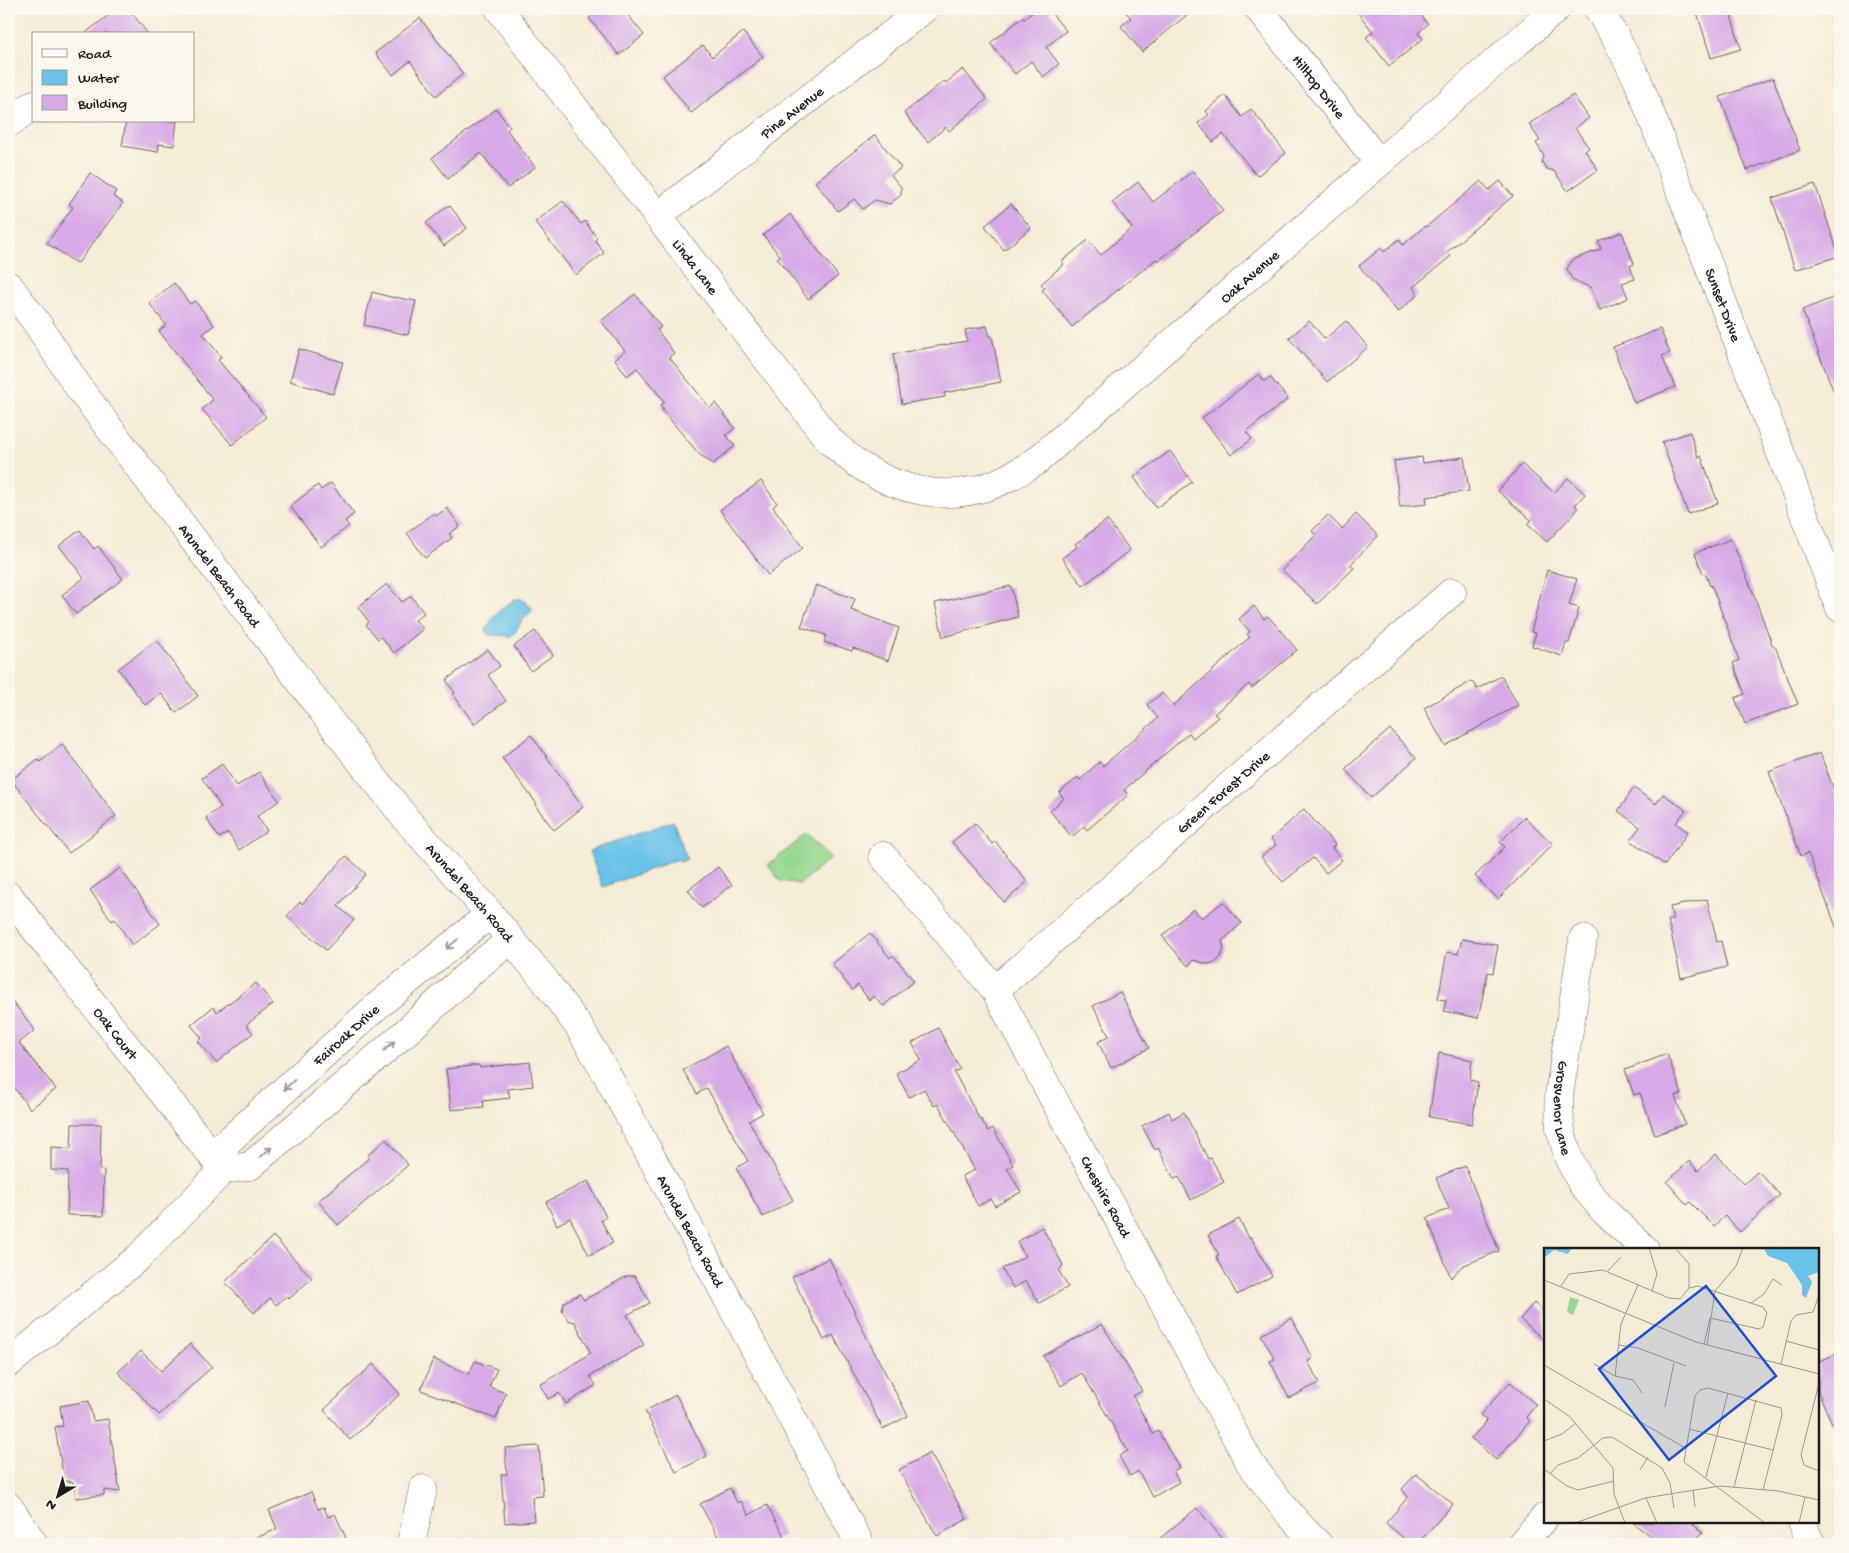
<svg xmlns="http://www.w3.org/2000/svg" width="1849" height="1553" font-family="'Gochi Hand',sans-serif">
  <rect width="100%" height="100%" fill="#fbf7ec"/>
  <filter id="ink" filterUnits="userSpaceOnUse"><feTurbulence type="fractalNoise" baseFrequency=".02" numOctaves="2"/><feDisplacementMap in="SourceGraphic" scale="10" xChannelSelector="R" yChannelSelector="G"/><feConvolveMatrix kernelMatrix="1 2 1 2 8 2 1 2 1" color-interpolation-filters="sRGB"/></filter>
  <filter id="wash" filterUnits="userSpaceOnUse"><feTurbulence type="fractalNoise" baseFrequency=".0096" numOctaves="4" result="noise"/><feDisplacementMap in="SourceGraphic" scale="20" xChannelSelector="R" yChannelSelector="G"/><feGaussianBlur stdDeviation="1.12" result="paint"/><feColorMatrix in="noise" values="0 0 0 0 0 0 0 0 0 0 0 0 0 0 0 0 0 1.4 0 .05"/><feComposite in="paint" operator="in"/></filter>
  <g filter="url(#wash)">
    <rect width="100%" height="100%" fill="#f5ecd7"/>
    <!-- green -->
    <polygon fill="#96d890" stroke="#597a56" points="807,834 831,858 800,884 780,881 768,865"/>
    <!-- water -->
    <g fill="#6bc2e8" stroke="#446f82">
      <path d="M515,599H522L533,609C530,614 525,617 521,622C518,628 516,632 511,636L489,635L486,630L492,619L499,611Z"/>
      <polygon points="673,821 687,859 680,862 678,859 603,887 589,851"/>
    </g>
    <g id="blocks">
      <!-- building -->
      <g fill="#d7a9e7">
        <polygon points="117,9 129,9 148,34 84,34"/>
        <polygon points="600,9 623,9 644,35 619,55 589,18"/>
        <polygon points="1037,9 1048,9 1066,31 1046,47 1059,64 1043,77 1031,61 1015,74 990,43 1022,18 1024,19"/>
        <polygon points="1123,9 1194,9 1142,52 1121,26 1131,18"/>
        <polygon points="1355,9 1416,9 1428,24 1418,33 1423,39 1389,66 1366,37 1373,32"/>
        <polygon points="1696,9 1729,9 1741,49 1711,58"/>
        <polygon points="420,18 463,74 436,96 410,61 393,75 375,53"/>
        <polygon points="743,32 763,57 691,113 663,76 703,45 712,57"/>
        <polygon points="963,69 987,99 949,131 946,127 928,142 904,113 944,81 946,83"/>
        <polygon points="1773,78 1800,150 1747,170 1720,97"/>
        <polygon points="1225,95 1242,117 1251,109 1286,153 1257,176 1223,134 1213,142 1198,123 1209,115 1206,111"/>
        <polygon points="1573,95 1589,118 1575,128 1589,148 1585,150 1598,170 1568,191 1554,171 1547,169 1542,162 1544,156 1536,143 1540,141 1529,124"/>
        <polygon points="496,109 510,127 507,130 535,167 508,188 481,153 448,179 432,158"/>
        <polygon points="126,121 177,121 174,146 159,144 158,152 122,146"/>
        <polygon points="875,135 901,168 891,175 901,187 901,195 890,204 875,200 863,209 854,199 838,211 815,182"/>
        <polygon points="1193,171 1223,211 1158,261 1156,259 1072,327 1042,290 1045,288 1041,284 1064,264 1061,262 1088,240 1101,255 1132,228 1112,202 1138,182 1153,202"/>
        <polygon points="90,173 116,191 113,196 123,203 78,263 70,259 47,243 73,207 69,204"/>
        <polygon points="1481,181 1489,190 1500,181 1513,196 1447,252 1451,256 1413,287 1418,295 1398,312 1359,266 1381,248 1384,252 1399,239 1403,245 1425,226 1426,227"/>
        <polygon points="1815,184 1839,256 1795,270 1772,198"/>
        <polygon points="563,201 581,224 585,221 597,238 595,240 604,253 576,275 535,222"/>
        <polygon points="1011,204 1031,228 1004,250 985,226"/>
        <polygon points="449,205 467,228 444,246 426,223"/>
        <polygon points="790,214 838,276 808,299 777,258 780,256 763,235"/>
        <polygon points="1622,232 1634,264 1630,266 1635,279 1622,283 1628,298 1600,310 1591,288 1572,279 1567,269 1572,260 1601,249 1598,241"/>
        <polygon points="174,283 190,304 195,301 214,325 203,334 221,357 218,360 266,417 232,445 202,409 213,400 159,331 166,325 149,303"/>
        <polygon points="372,292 394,298 394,297 416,301 408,335 364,325"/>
        <polygon points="635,294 661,327 657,330 674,353 669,357 710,408 715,403 735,428 726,435 735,446 713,464 699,454 662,410 664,409 660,405 665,402 637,368 627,376 615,359 625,351 601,321"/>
        <polygon points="1840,295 1840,404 1839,405 1802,310"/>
        <polygon points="1309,321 1325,339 1346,321 1368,347 1327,382 1289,338"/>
        <polygon points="987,326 990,337 992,336 1001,382 944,393 945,397 902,404 893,354 967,341 965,330"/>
        <polygon points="1660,329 1670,353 1662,356 1675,387 1634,403 1613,347"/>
        <polygon points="299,349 343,362 333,394 290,381"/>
        <polygon points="1259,374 1264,381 1270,377 1288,399 1246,432 1252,439 1231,455 1202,418"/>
        <polygon points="1690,432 1698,457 1701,456 1718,503 1688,514 1662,442"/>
        <polygon points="1170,451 1192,482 1156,508 1134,477"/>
        <polygon points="1422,457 1423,463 1464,457 1469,491 1426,497 1427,504 1400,507 1394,461"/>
        <polygon points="1522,464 1554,493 1568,478 1585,494 1575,505 1578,509 1547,542 1527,524 1531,520 1498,491"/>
        <polygon points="761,481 777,503 773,507 803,548 768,575 720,510"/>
        <polygon points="331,483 354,514 345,521 349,526 321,547 290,506 318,485 321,490"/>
        <polygon points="447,508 460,526 449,534 452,538 425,558 407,533 434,513 436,516"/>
        <polygon points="1356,514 1378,536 1350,565 1354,568 1317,604 1282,570 1316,535 1312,531 1328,515 1342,529"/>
        <polygon points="1107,520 1130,550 1083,586 1062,558 1077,547 1075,544"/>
        <polygon points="80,530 94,549 98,546 123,579 76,614 62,595 84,578 59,546"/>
        <polygon points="1731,539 1753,592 1773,647 1775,646 1798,704 1745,724 1735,698 1745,694 1733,663 1739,660 1715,594 1711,585 1710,586 1705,573 1703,574 1695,553"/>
        <polygon points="1547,570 1577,579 1569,605 1579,608 1569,643 1566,643 1562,656 1532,646 1536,633 1531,632"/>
        <polygon points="387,584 402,602 411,596 424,613 415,620 423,629 394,653 381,637 378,639 366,625 369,622 358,607"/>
        <polygon points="816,585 855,599 851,610 899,628 888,661 853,648 852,651 824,642 826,635 801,627"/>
        <polygon points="1011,586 1018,617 943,637 935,603"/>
        <polygon points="1254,606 1264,619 1268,616 1297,650 1252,688 1249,684 1214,714 1218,717 1193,738 1189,733 1124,790 1128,795 1087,830 1084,826 1072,837 1050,811 1064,798 1059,793 1078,777 1080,780 1099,762 1103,766 1158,718 1147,705 1162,693 1173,706 1250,637 1247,634 1250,632 1239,619"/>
        <polygon points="535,631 553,655 531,671 514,646"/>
        <polygon points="157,640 198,696 176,713 161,693 145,705 118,669"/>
        <polygon points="488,649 500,666 488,675 506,701 474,724 453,694 455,693 446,680"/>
        <polygon points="1501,676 1518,705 1445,746 1424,708 1472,681 1477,689"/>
        <polygon points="1390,729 1416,758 1371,798 1345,769"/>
        <polygon points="531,735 583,807 554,830 535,805 537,804 502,758"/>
        <polygon points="62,744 116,816 69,853 11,780 38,759 40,762"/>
        <polygon points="1820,753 1840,806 1840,932 1838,932 1808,853 1801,856 1769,772"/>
        <polygon points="222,764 237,786 259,772 279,801 257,816 267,831 239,850 228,833 219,838 206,818 221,807 202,778"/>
        <polygon points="1634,788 1656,804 1663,794 1686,810 1676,823 1688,832 1665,865 1630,840 1640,827 1618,811"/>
        <polygon points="1304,809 1335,845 1332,848 1342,860 1326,873 1313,858 1283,882 1261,857 1276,845 1271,839"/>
        <polygon points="1525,817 1553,844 1498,899 1475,876 1505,847 1500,842"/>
        <polygon points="975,823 992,844 995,841 1027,882 1004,902 952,842"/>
        <polygon points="346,856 366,874 338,906 354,920 326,950 287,916 300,902 302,904"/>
        <polygon points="718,867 732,885 702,908 688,890"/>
        <polygon points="120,868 160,924 132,945 115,919 112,921 90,890"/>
        <polygon points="1707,899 1717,942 1721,941 1727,967 1681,978 1668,920 1673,920 1670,907"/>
        <polygon points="1223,902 1242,923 1222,941 1224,948 1221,957 1216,962 1208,964 1193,960 1188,966 1162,936 1193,909 1202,918"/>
        <polygon points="870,933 890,958 893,955 914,981 883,1006 874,996 869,1000 858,985 852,990 832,964"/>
        <polygon points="1462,939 1498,945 1493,973 1488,972 1478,1018 1444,1011 1446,1000 1438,999 1447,952 1458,954"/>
        <polygon points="256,983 273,1004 246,1025 253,1033 216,1063 198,1041 202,1038 191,1025 213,1007 217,1012"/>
        <polygon points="1120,992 1149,1048 1111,1068 1098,1042 1109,1036 1093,1006"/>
        <polygon points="9,997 35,1030 19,1043 56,1089 30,1109 9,1081"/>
        <polygon points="938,1028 960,1069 954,1072 980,1120 981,1119 988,1131 993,1128 1013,1165 1007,1168 1021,1192 995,1206 991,1199 978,1206 962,1176 975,1170 938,1104 934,1106 924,1089 909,1097 896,1073 921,1060 912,1043"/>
        <polygon points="726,1046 763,1113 749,1121 793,1200 763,1217 736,1168 748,1161 707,1088 697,1094 683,1070"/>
        <polygon points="1439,1053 1472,1060 1470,1080 1478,1082 1472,1124 1429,1117"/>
        <polygon points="1667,1054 1682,1094 1675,1096 1685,1124 1655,1135 1640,1093 1634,1095 1625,1070"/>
        <polygon points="530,1062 533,1086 508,1089 510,1098 483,1101 484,1107 451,1110 446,1069 479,1065 480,1068"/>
        <polygon points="1169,1112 1172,1119 1184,1112 1208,1159 1211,1158 1224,1182 1191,1200 1179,1177 1174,1179 1158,1148 1155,1150 1142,1126"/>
        <polygon points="72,1124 101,1124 100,1170 104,1171 103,1216 67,1215 68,1171 51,1170 51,1147 71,1148"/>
        <polygon points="386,1139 408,1165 338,1225 318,1201 369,1158 367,1156"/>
        <polygon points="1716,1154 1744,1184 1758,1171 1780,1195 1740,1232 1725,1216 1714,1226 1690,1202 1687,1205 1667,1182 1689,1161 1698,1171"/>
        <polygon points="1465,1166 1499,1251 1462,1266 1451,1278 1427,1218 1449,1209 1436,1178"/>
        <polygon points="588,1181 606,1217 601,1220 613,1243 589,1255 570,1218 557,1225 546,1202"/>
        <polygon points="1239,1219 1249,1238 1251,1237 1272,1276 1237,1295 1216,1256 1219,1255 1208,1235"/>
        <polygon points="1042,1227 1063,1265 1059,1271 1068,1287 1039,1303 1026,1281 1013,1288 1002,1269 1025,1256 1017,1242"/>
        <polygon points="273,1236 312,1278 289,1299 286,1296 276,1305 270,1298 254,1313 225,1282"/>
        <polygon points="829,1258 867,1338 908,1416 883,1429 833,1335 824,1340 792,1277"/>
        <polygon points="627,1276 635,1276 650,1303 627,1315 644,1345 590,1376 596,1385 566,1404 559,1393 548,1399 540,1385 591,1353 575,1322 568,1320 562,1311 564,1302 580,1294 584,1300"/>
        <polygon points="1534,1303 1545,1313 1545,1341 1520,1319"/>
        <polygon points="1292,1318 1313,1358 1308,1361 1319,1383 1289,1398 1270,1361 1275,1359 1261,1335"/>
        <polygon points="1102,1324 1142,1391 1133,1396 1153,1434 1158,1431 1179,1468 1173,1471 1179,1482 1153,1497 1138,1471 1130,1476 1119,1456 1128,1451 1082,1373 1061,1386 1043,1356"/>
        <polygon points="190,1344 212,1367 159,1415 118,1372 141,1351 161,1371"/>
        <polygon points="1840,1352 1840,1441 1818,1392 1818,1362"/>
        <polygon points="433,1359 469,1374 475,1361 497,1369 489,1387 506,1393 496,1419 421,1390"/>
        <polygon points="373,1364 400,1394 350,1440 324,1410"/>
        <polygon points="1510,1382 1536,1405 1526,1417 1530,1421 1496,1460 1471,1438 1487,1421 1480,1415"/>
        <polygon points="676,1395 707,1456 676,1472 645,1411"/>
        <polygon points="89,1401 93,1421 108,1419 120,1492 104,1490 104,1495 76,1498 73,1482 64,1481 55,1427 63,1426 60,1406"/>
        <polygon points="539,1446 543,1496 532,1497 534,1521 505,1523 501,1474 507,1474 505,1448"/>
        <polygon points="930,1453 967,1519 937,1536 899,1470"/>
        <polygon points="1416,1474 1453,1504 1417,1544 1410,1544 1386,1523 1408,1497 1402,1489"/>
        <polygon points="730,1488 737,1503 741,1501 749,1515 767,1505 784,1536 768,1544 722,1544 700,1504"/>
        <polygon points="311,1492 318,1509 324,1507 328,1517 335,1514 346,1538 332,1544 242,1544 277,1529 269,1510"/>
        <polygon points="1197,1508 1227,1544 1153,1544"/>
        <polygon points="1632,1522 1691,1522 1703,1532 1693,1544 1660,1544"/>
      </g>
    </g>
  </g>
  <g filter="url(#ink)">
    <use href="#blocks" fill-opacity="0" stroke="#68655d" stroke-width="1"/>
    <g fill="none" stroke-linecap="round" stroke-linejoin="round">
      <defs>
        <g id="minor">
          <path id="s1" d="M499,9L828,439C839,448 849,459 861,466C898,490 943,501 986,487C1003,482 1018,472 1034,463L1556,9"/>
          <path id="s2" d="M1259,9L1379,163"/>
          <path id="s3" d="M1598,9L1616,38L1638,81L1840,608"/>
          <polyline points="9,123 34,104"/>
          <path id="s4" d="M659,215L924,9"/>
          <path id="s5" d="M883,856L995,990L1250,1463C1271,1491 1292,1520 1318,1544"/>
          <path id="s6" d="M9,896L223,1170"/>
          <path id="s7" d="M1583,939L1559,1096L1560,1128L1569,1159L1582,1184L1603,1210L1645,1249"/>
          <path id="s8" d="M995,990L1452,592"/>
          <path id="s9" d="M223,1170L225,1144L377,1006L490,914"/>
          <polyline points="9,1363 139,1257 223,1170 250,1166 405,1033 475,968 511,940"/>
          <polyline points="9,1507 34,1544"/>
          <polyline points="1802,1522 1811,1544"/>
          <polyline points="411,1544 423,1489"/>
          <polyline points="1521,1544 1545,1517"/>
        </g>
        <g id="tertiary">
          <path id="s10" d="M9,286L36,322L79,388L351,749L407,820L490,914L543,978L579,1027L607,1075L860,1544"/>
        </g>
      </defs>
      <!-- minor casing -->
      <use href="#minor" stroke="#68655d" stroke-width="29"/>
      <!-- tertiary casing -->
      <use href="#tertiary" stroke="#68655d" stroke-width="29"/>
      <!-- minor -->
      <use href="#minor" stroke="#fff" stroke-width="28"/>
      <!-- tertiary -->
      <use href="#tertiary" stroke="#fff" stroke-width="28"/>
    </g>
    <!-- one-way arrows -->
    <defs><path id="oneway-shaft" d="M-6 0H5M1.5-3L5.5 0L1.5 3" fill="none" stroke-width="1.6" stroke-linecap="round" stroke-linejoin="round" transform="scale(1.25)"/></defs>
    <g stroke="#999">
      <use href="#oneway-shaft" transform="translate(452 944) rotate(140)"/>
      <use href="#oneway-shaft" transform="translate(389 1046) rotate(-41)"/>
      <use href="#oneway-shaft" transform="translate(289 1085) rotate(137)"/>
      <use href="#oneway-shaft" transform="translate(266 1152) rotate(-41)"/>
    </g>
  </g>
  <g text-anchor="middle" stroke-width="4" stroke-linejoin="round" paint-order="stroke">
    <!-- street labels -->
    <g font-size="15" fill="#1c1c1c" stroke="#fbf7ec">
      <text dy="5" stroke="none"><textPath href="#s2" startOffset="98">Hilltop Drive</textPath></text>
      <text dy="5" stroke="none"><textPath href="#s4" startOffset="168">Pine Avenue</textPath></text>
      <text dy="5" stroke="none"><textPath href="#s1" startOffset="324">Linda Lane</textPath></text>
      <text dy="5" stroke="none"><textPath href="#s1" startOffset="1054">Oak Avenue</textPath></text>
      <text dy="5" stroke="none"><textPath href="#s3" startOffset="322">Sunset Drive</textPath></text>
      <text dy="5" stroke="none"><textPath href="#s10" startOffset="358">Arundel Beach Road</textPath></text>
      <text dy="5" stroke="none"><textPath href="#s8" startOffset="302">Green Forest Drive</textPath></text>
      <text dy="5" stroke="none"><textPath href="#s10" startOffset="762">Arundel Beach Road</textPath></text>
      <text dy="5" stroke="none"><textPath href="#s6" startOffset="174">Oak Court</textPath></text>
      <text dy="5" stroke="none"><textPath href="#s9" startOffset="189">Fairoak Drive</textPath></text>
      <text dy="5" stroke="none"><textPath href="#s7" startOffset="171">Grosvenor Lane</textPath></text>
      <text dy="5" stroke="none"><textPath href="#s5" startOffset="409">Cheshire Road</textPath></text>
      <text dy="5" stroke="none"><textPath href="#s10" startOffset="1168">Arundel Beach Road</textPath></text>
    </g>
  </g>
  <!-- overview -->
  <g transform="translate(1544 1248)">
    <rect width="275" height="275" fill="#f5ecd7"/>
    <path d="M26,49L35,52L29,67L23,64Z" fill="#96d890"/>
    <path d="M0,0H28L24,6L10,2L0,10ZM275,0V24L264,28L268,34L262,50L258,47V37L243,15L224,8L220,1Z" fill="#6bc2e8"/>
    <path fill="none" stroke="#9e998c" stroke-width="1" d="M105,0L113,26L108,43M133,2L145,16V40M64,23L77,9M0,32L152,94L275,126M17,38L25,26L59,22L125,50L136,51L145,40L154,38L219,59L223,65L219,79L215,81L166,70M207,55L220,46L229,31L238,37M242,93L275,102M160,96L166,70M75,97L94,100L142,118M163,97L171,43L192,18L199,0M50,116L71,128L89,132L98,145M237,116L247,73L252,67L269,64L275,47M0,117L141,200M71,128L77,76L94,37M275,135L257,207L260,217L275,223M0,151L25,168L69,220L70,246L81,275M121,159L130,115M145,181L229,202M0,193L18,186L32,175M0,221L23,238L34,242L70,233M96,222L104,209M6,226L14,217L34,210L59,190L68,189L118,220L126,235L130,260M162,229L184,145M190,239L212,152M149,242L151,259M219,242L238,167L237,160L164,140L156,142L151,148L140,214L221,275M102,250L113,275M31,275L101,250L176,238L234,243L275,252M255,275L261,249"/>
    <path fill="#1d4ed8" fill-opacity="0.15" stroke="#1d4ed8" stroke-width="2.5" d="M162,38L232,128L125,212L55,121Z"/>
    <rect width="275" height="275" fill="none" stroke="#1c1c1c" stroke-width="2.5"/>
  </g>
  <!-- margin -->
  <rect width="1849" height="1553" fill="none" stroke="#fbf7ec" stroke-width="30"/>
  <!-- legend -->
  <rect x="32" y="32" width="162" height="90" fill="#fbf7ec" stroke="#a29f99"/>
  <rect x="42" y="49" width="25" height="8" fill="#ffffff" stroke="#a29f99"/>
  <text x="78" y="58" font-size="15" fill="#1c1c1c">Road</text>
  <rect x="42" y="70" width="25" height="15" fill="#6bc2e8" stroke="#a29f99"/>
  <text x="78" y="82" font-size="15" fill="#1c1c1c">Water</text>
  <rect x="42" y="95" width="25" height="15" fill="#d7a9e7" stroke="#a29f99"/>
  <text x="78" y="108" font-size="15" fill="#1c1c1c">Building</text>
  <!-- north arrow -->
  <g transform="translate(58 1496) rotate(218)" stroke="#fbf7ec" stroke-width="4" paint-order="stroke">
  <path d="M0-4L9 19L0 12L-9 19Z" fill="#1c1c1c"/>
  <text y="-8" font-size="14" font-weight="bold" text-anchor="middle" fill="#1c1c1c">N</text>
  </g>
</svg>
